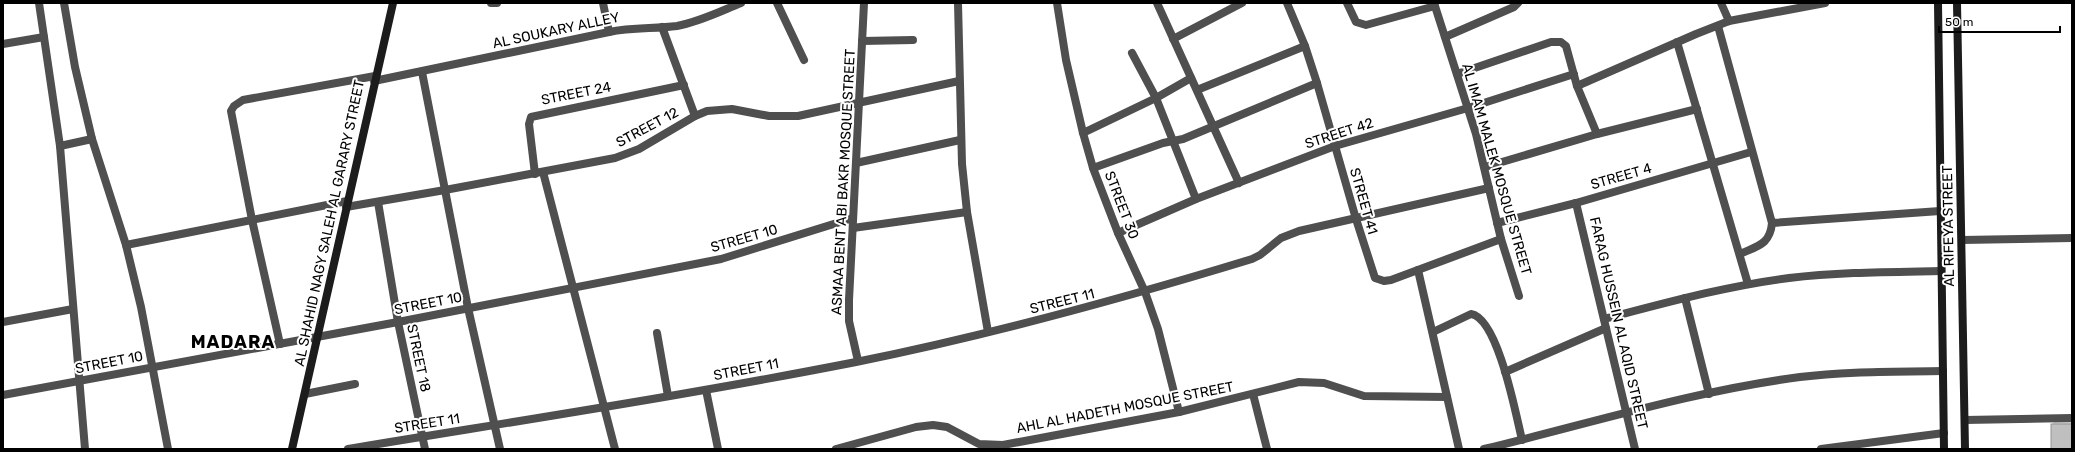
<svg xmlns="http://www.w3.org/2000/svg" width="2075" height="452" font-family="Rubik,sans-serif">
  <rect width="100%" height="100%" fill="#fff"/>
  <!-- shadow -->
  <polygon fill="#0003" points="2072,417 2072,449 2052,449 2052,424 2059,418"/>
  <!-- building -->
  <rect fill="#bfbfbf" stroke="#939393" x="2051" y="424" width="21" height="25"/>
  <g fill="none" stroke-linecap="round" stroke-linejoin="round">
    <!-- street -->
    <g stroke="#4f4f4f" stroke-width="8">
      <polyline points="39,3 60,146 85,449"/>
      <polyline points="64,3 75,67 92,139 126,245 141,307 168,449"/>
      <polyline points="491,3 497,3"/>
      <polyline points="603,3 609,32"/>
      <polyline points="777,3 804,60"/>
      <polyline points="958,3 962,164 967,212 988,332"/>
      <polyline points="1057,3 1066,60 1083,133 1093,168 1118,233 1145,292 1158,329 1179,412"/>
      <polyline points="1157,3 1239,183"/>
      <polyline points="1287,3 1305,46 1317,83 1356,219 1375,278 1384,281 1391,280 1501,239"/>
      <polyline points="1347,3 1356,22 1366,25 1435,6"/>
      <polyline points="1434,3 1476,134 1501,239 1519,296"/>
      <polyline points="1721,3 1729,21"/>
      <polyline points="1718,26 1772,223 1940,211"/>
      <polyline points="662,27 695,116"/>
      <polyline points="1445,37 1514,7 1518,3"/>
      <polyline points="1173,39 1242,3"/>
      <polyline points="862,41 913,40"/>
      <polyline points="1677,42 1748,284"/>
      <polyline points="3,44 44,37"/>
      <polyline points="1132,53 1156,98 1196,199"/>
      <polyline points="422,72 468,308 500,449"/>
      <polyline points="1457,74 1551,42 1561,42 1566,46 1577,86 1597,134"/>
      <path d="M374,81L609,32C632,27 655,29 677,26C699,22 721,11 741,3"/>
      <polyline points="1577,86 1696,34 1729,21 1825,3"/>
      <polyline points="1197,90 1305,46"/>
      <polyline points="1083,133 1156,98 1191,78"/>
      <polyline points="60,146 92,139"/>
      <polyline points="856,163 960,140"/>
      <polyline points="1485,167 1597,134 1697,109"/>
      <polyline points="1093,168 1163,143 1183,139 1317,83"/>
      <polyline points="543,172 615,449"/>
      <polyline points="535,174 529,124 531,117 684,85"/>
      <polyline points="378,202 398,322 425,449"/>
      <polyline points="1576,203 1635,449"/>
      <polyline points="346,207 445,190 615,158 639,149 695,116 707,111 732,109 769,116 798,116 959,81"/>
      <polyline points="1497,223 1576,203 1751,152"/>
      <polyline points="853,228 967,212"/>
      <polyline points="1118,233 1196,199 1335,146 1468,108 1574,74"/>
      <polyline points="1962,240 2072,238"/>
      <polyline points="126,245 347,201"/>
      <path d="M1740,254C1757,246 1770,245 1772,223"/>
      <polyline points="1418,270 1459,449"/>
      <polyline points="1685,298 1709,394"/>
      <path d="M1604,319C1665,303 1726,286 1789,278C1839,272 1890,272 1941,271"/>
      <polyline points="3,322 73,309"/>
      <path d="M1433,332L1471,314C1498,318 1516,415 1522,440"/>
      <polyline points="657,333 668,396"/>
      <polyline points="280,344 252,220 231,111 234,106 243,100 375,76"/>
      <polyline points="858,361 849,321 849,300 864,3"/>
      <polyline points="1505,372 1606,328"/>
      <polyline points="706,390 718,449"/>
      <polyline points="305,394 355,384"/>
      <polyline points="1253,394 1267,449"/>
      <polyline points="3,395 398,322 721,259 853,218"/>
      <polyline points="1965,420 2072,418"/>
      <path d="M348,449C517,421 688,395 856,362C990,335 1121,299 1252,259L1260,255L1281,238L1299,231L1489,188"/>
      <polyline points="836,449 916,427 933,425 947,427 979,444 1003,445 1179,412 1299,382 1324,383 1364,396 1447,397"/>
      <path d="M1484,449C1588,424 1693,391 1800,377C1847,371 1895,372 1943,371"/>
      <polyline points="1821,449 1944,433"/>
    </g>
    <!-- secondary -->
    <g stroke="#1c1c1c" stroke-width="8">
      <polyline points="1938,3 1944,449"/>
      <polyline points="1957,3 1965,449"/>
      <polyline points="292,449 393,3"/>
    </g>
  </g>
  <g text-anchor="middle" stroke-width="4" stroke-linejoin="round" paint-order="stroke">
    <!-- street labels -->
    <g font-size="14" fill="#000" stroke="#fff">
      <text transform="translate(556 30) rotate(-12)" y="5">AL SOUKARY ALLEY</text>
      <text transform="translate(576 93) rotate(-11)" y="5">STREET 24</text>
      <text transform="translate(647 127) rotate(-28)" y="5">STREET 12</text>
      <text transform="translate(1339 133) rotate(-18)" y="5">STREET 42</text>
      <text transform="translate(1497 169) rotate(74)" y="5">AL IMAM MALEK MOSQUE STREET</text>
      <text transform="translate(1621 176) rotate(-16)" y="5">STREET 4</text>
      <text transform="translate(843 182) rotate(-87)" y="5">ASMAA BENT ABI BAKR MOSQUE STREET</text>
      <text transform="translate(1364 201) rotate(74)" y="5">STREET 41</text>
      <text transform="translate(1122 205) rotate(69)" y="5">STREET 30</text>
      <text transform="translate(329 223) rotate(-78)" y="5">AL SHAHID NAGY SALEH AL GARARY STREET</text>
      <text transform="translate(1948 226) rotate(-91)" y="5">AL RIFEYA STREET</text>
      <text transform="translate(744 238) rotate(-16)" y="5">STREET 10</text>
      <text transform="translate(1062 301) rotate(-14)" y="5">STREET 11</text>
      <text transform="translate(428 303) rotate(-11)" y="5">STREET 10</text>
      <text transform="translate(1619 323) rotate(77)" y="5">FARAG HUSSEIN AL AQID STREET</text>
      <text transform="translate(419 358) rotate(78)" y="5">STREET 18</text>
      <text transform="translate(109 362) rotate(-11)" y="5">STREET 10</text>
      <text transform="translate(746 369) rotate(-11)" y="5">STREET 11</text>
      <text transform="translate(1125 407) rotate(-11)" y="5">AHL AL HADETH MOSQUE STREET</text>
      <text transform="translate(427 423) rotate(-9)" y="5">STREET 11</text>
    </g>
    <!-- district labels -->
    <g font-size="18" font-weight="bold" letter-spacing="1" fill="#000" stroke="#fff">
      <text x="233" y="348">MADARA</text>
    </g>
  </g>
  <!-- border -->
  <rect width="2075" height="452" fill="none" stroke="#000000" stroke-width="8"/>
  <!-- scale -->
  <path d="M1939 26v6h121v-6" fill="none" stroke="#000000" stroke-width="2"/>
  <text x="1945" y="26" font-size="12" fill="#000000" stroke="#ffffff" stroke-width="3" paint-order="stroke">50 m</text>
</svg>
